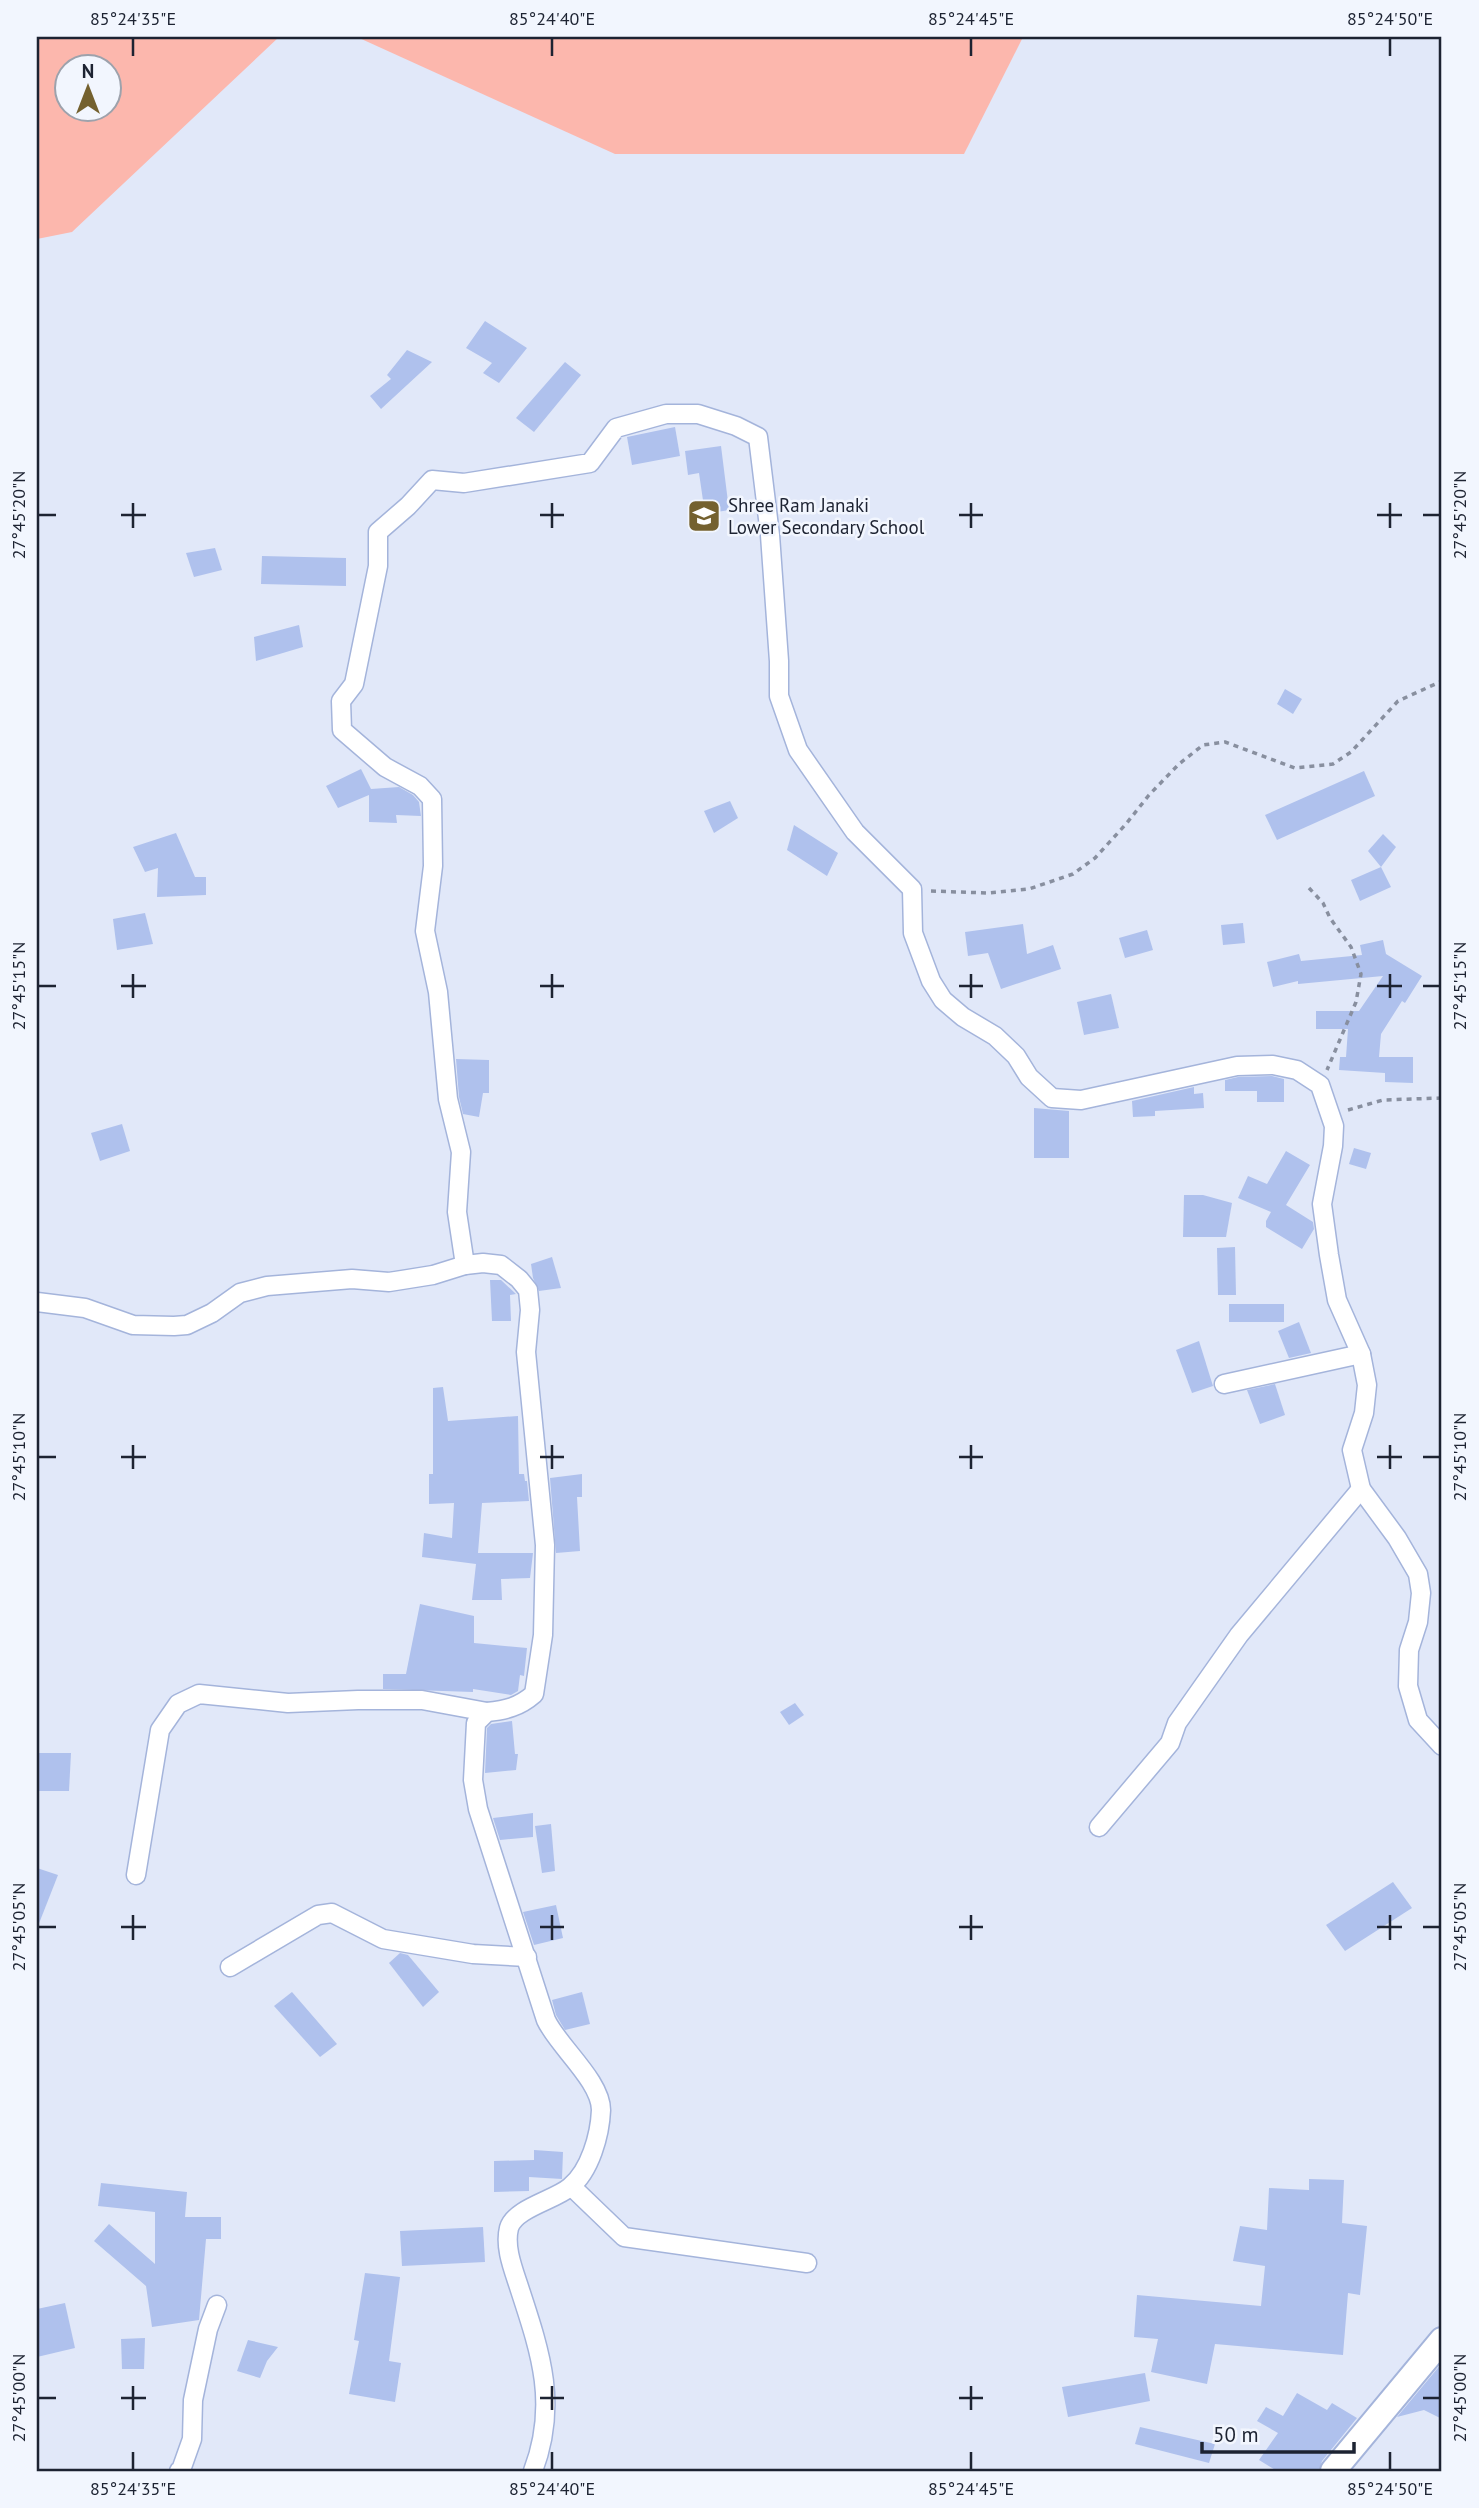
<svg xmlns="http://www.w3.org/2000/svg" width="1479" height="2508" font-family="'PT Sans',sans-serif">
  <rect width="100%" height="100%" fill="#e1e8f9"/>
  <!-- green -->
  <g fill="#fcb7ad" fill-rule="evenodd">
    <path d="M37,37H279L72,232L37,239ZM66,66H108V108H66Z"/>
    <polygon points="357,37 1023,37 964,154 615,154"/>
  </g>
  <!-- building -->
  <g fill="#afc1ed">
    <polygon points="485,321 527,348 499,383 483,373 492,363 466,348"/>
    <polygon points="407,350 432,362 381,409 370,396 391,379 387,375"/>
    <polygon points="565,362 581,375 534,432 516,418"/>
    <polygon points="675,427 680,456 632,465 627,437"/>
    <polygon points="721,446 729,510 705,514 699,473 688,475 685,451"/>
    <polygon points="215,548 222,570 194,577 186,553"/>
    <polygon points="262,556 346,558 346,586 261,584"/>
    <polygon points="299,625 303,647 256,661 254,637"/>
    <polygon points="1285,689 1302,699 1293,714 1277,704"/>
    <polygon points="361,769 371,789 399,787 413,795 419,802 421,816 396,815 397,823 369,822 369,795 338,808 326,786"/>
    <polygon points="1364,771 1375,796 1277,840 1265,815"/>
    <polygon points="730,801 738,818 714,833 704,811"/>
    <polygon points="794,825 838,853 827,876 787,850"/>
    <polygon points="176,833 195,877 206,877 206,895 157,897 158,868 145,872 133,847"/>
    <polygon points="1383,834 1396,847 1381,867 1368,851"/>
    <polygon points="1381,867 1391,887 1360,901 1351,880"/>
    <polygon points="145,913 153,944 117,950 113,919"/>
    <polygon points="1243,923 1245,943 1223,945 1221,925"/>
    <polygon points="1023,924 1027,954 1053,945 1061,969 1001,989 988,953 968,956 965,932"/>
    <polygon points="1147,930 1153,950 1125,958 1119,938"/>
    <polygon points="1383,940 1386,954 1422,976 1405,1003 1402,1001 1381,1034 1379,1057 1413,1057 1413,1083 1385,1082 1385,1073 1339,1070 1340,1057 1346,1057 1348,1029 1316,1029 1316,1011 1359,1011 1383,976 1298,984 1298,981 1273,987 1267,962 1299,954 1301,961 1362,955 1360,945"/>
    <polygon points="1111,994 1119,1028 1084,1035 1077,1002"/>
    <polygon points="456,1059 489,1060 489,1093 483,1093 479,1117 463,1114 459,1097"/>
    <polygon points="1272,1076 1284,1079 1284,1102 1257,1102 1257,1091 1225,1091 1225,1080 1238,1077"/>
    <polygon points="1194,1087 1194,1094 1203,1093 1204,1108 1155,1111 1155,1116 1133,1117 1132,1101"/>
    <polygon points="1034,1108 1069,1111 1069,1158 1034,1158"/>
    <polygon points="122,1124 130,1151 100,1161 91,1133"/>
    <polygon points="1354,1148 1371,1153 1366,1169 1349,1164"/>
    <polygon points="1286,1151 1310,1165 1286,1205 1313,1222 1314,1229 1302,1249 1266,1227 1266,1221 1271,1212 1238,1198 1248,1176 1267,1184"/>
    <polygon points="1184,1195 1203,1195 1232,1203 1226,1237 1183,1237"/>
    <polygon points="1235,1247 1236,1295 1218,1295 1217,1248"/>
    <polygon points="552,1257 561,1288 539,1291 533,1278 531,1264"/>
    <polygon points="490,1280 501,1280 516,1294 510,1295 511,1321 492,1321"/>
    <rect x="1229" y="1304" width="55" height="18"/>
    <polygon points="1299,1322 1311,1353 1289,1358 1278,1331"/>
    <polygon points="1199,1341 1213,1386 1192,1393 1176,1350"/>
    <polygon points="1275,1384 1285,1415 1260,1424 1247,1390"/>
    <polygon points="443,1387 448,1421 518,1416 519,1474 524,1474 525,1481 527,1481 529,1501 482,1503 478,1553 533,1553 530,1578 501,1579 502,1600 472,1600 476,1564 422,1557 424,1533 452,1538 454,1503 429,1504 429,1474 433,1474 433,1388"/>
    <polygon points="582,1474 582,1497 577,1497 580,1551 556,1553 550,1478"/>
    <polygon points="420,1604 474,1616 474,1643 527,1648 524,1676 520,1675 518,1691 511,1695 473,1689 473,1692 383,1689 383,1674 406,1674"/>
    <polygon points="795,1703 804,1715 789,1725 780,1712"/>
    <polygon points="512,1721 515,1754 518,1754 516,1770 485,1773 487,1728 491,1724"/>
    <polygon points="37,1753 71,1753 69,1791 37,1791"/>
    <polygon points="533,1813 533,1837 500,1840 493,1818"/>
    <polygon points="551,1824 555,1871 542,1873 535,1826"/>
    <polygon points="37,1868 58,1875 38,1926 37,1926"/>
    <polygon points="1393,1882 1412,1908 1345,1951 1326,1925"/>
    <polygon points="556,1905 563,1938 534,1945 523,1912"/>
    <polygon points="400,1953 408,1955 439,1992 423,2007 389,1963"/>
    <polygon points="292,1992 337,2044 320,2057 274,2006"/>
    <polygon points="582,1992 590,2024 565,2030 556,2015 552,2000"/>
    <polygon points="534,2150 563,2152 562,2179 529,2177 529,2191 494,2192 494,2161 534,2160"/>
    <polygon points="1309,2179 1344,2180 1342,2223 1367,2226 1360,2295 1348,2293 1343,2355 1215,2344 1207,2384 1151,2372 1158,2339 1134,2337 1137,2295 1261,2306 1265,2266 1233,2261 1240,2226 1267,2230 1269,2188 1309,2190"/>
    <polygon points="101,2183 187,2192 185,2217 221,2217 221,2239 206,2239 199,2320 152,2327 146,2286 94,2241 109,2224 155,2264 155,2212 98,2206"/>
    <polygon points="483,2227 485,2262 402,2266 400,2231"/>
    <polygon points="365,2273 400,2277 389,2361 401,2363 395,2402 349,2394 359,2341 354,2340"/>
    <polygon points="65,2303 75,2348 37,2357 37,2309"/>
    <polygon points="145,2338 144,2369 122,2369 121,2339"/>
    <polygon points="248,2340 278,2347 267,2361 260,2378 237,2371"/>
    <polygon points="1442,2363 1442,2419 1424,2410 1397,2417"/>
    <polygon points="1145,2373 1150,2401 1068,2417 1062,2387"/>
    <polygon points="1297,2393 1327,2410 1332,2403 1357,2418 1322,2461 1319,2471 1277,2471 1259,2460 1278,2433 1257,2421 1266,2407 1283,2416"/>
    <polygon points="1140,2427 1215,2444 1209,2463 1135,2444"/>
  </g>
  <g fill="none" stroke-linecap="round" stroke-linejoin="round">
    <defs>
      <g id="street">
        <polyline points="465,1265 457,1212 461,1152 448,1099 438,992 425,931 433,866 432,799 420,786 385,767 342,730 341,701 354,684 378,566 378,532 408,506 432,480 464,483 590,463 616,428 666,414 698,414 736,426 758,437 770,535 779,661 779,696 798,750 855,832 912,889 913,933 931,981 943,1000 963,1017 995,1036 1016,1056 1029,1077 1052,1098 1081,1100 1237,1066 1273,1065 1297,1070 1320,1085 1334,1126 1333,1146 1322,1204 1329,1255 1337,1300 1361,1354 1367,1385 1364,1413 1352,1450 1361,1489 1397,1538 1418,1574 1421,1593 1418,1622 1409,1650 1408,1686 1418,1720 1442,1746"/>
        <path d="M37,1302L85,1308L133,1325L174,1326L187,1325L212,1313L240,1293L267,1286L352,1279L389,1282L433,1275L465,1265L483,1263L501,1265L519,1279L528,1290L530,1310L526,1352L545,1545L543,1635L534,1694C519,1707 506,1710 487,1712L476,1723L473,1780L478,1809L546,2020C558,2046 601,2081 601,2110C600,2135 590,2171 570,2187C555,2200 515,2208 509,2228C504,2248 514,2271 520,2290C541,2354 558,2405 533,2471"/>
        <polyline points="1224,1384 1361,1354"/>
        <polyline points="1099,1827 1170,1743 1177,1723 1239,1635 1361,1489"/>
        <polyline points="136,1875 160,1730 178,1704 199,1694 288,1703 358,1700 422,1700 487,1712"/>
        <polyline points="230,1967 318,1915 332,1913 383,1939 473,1954 527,1957"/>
        <polyline points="572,2187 624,2237 807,2263"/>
        <polyline points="179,2471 181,2470 192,2439 193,2400 208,2329 217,2305"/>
      </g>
      <polyline id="secondary" points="1333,2471 1442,2340"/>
    </defs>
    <!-- street casing -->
    <use href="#street" stroke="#a4b4db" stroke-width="21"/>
    <!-- secondary casing -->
    <use href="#secondary" stroke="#a4b4db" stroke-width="28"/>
    <!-- path -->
    <g stroke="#888f9f" stroke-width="3.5" stroke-dasharray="5 5" stroke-linecap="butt">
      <polyline points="1309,888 1323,903 1330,918 1351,947 1361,974 1356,1002 1327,1070"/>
      <polyline points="931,891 988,893 1029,889 1073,874 1095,858 1126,824 1149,795 1179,764 1203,745 1225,742 1295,768 1333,764 1351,752 1398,701 1442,681"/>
      <polyline points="1348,1110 1383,1100 1442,1098"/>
    </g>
    <!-- street -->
    <use href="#street" stroke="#fff" stroke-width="18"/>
    <!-- secondary -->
    <use href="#secondary" stroke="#fff" stroke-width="24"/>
  </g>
  <!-- ticks -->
  <path fill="none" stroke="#1d2332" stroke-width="2.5" d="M133,38V56M552,38V56M971,38V56M1390,38V56M133,503V528M552,503V528M971,503V528M1390,503V528M38,515H56M121,515H146M540,515H564M959,515H983M1377,515H1402M1423,515H1440M133,974V998M552,974V998M971,974V998M1390,974V998M38,986H56M121,986H146M540,986H564M959,986H983M1377,986H1402M1423,986H1440M133,1445V1469M552,1445V1469M971,1445V1469M1390,1445V1469M38,1457H56M121,1457H146M540,1457H564M959,1457H983M1377,1457H1402M1423,1457H1440M133,1915V1940M552,1915V1940M971,1915V1940M1390,1915V1940M38,1927H56M121,1927H146M540,1927H564M959,1927H983M1377,1927H1402M1423,1927H1440M133,2386V2410M552,2386V2410M971,2386V2410M38,2398H56M121,2398H146M540,2398H564M959,2398H983M1423,2398H1440M133,2452V2470M552,2452V2470M971,2452V2470M1390,2452V2470"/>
  <!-- icons -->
  <defs>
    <symbol id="school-square" viewBox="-11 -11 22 22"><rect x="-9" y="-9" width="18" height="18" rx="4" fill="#74612f" stroke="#f2f6fe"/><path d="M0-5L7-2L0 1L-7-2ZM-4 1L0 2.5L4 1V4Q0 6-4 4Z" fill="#fff"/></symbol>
  </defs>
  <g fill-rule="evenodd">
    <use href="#school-square" x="685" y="497" width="38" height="38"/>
  </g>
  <g text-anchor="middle" stroke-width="5" stroke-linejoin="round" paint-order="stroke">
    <!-- poi labels -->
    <g font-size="19" fill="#1d2332" stroke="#f2f6fe" text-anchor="start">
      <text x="728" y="512">Shree Ram Janaki<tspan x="728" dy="22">Lower Secondary School</tspan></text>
    </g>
  </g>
  <!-- border -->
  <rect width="1479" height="2508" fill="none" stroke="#f2f6fe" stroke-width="77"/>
  <!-- north arrow -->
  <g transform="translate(88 88)"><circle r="33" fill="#f2f6fe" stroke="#9da2ac" stroke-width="2"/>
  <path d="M0-5L12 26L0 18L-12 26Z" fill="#74612f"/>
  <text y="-10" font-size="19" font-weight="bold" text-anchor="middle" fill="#1d2332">N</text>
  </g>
  <!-- scale -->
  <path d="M1202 2442v10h152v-10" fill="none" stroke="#1d2332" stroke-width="3.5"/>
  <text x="1213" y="2442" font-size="21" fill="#1d2332" stroke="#f2f6fe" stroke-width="5" paint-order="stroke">50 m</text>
  <rect x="38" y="38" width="1402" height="2432" fill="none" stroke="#1d2332" stroke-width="2.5"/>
  <g font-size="18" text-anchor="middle" fill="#1d2332">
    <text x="133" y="25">85°24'35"E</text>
    <text x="552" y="25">85°24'40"E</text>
    <text x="971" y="25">85°24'45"E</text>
    <text x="1390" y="25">85°24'50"E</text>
    <text transform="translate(19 515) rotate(-90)" y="6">27°45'20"N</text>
    <text transform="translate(1460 515) rotate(-90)" y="6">27°45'20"N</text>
    <text transform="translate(19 986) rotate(-90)" y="6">27°45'15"N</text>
    <text transform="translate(1460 986) rotate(-90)" y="6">27°45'15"N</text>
    <text transform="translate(19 1457) rotate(-90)" y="6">27°45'10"N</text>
    <text transform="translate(1460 1457) rotate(-90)" y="6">27°45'10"N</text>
    <text transform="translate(19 1927) rotate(-90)" y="6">27°45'05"N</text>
    <text transform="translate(1460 1927) rotate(-90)" y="6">27°45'05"N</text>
    <text transform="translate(19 2398) rotate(-90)" y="6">27°45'00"N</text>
    <text transform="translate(1460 2398) rotate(-90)" y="6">27°45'00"N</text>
    <text x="133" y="2495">85°24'35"E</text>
    <text x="552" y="2495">85°24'40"E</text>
    <text x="971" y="2495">85°24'45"E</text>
    <text x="1390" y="2495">85°24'50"E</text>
  </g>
</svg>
